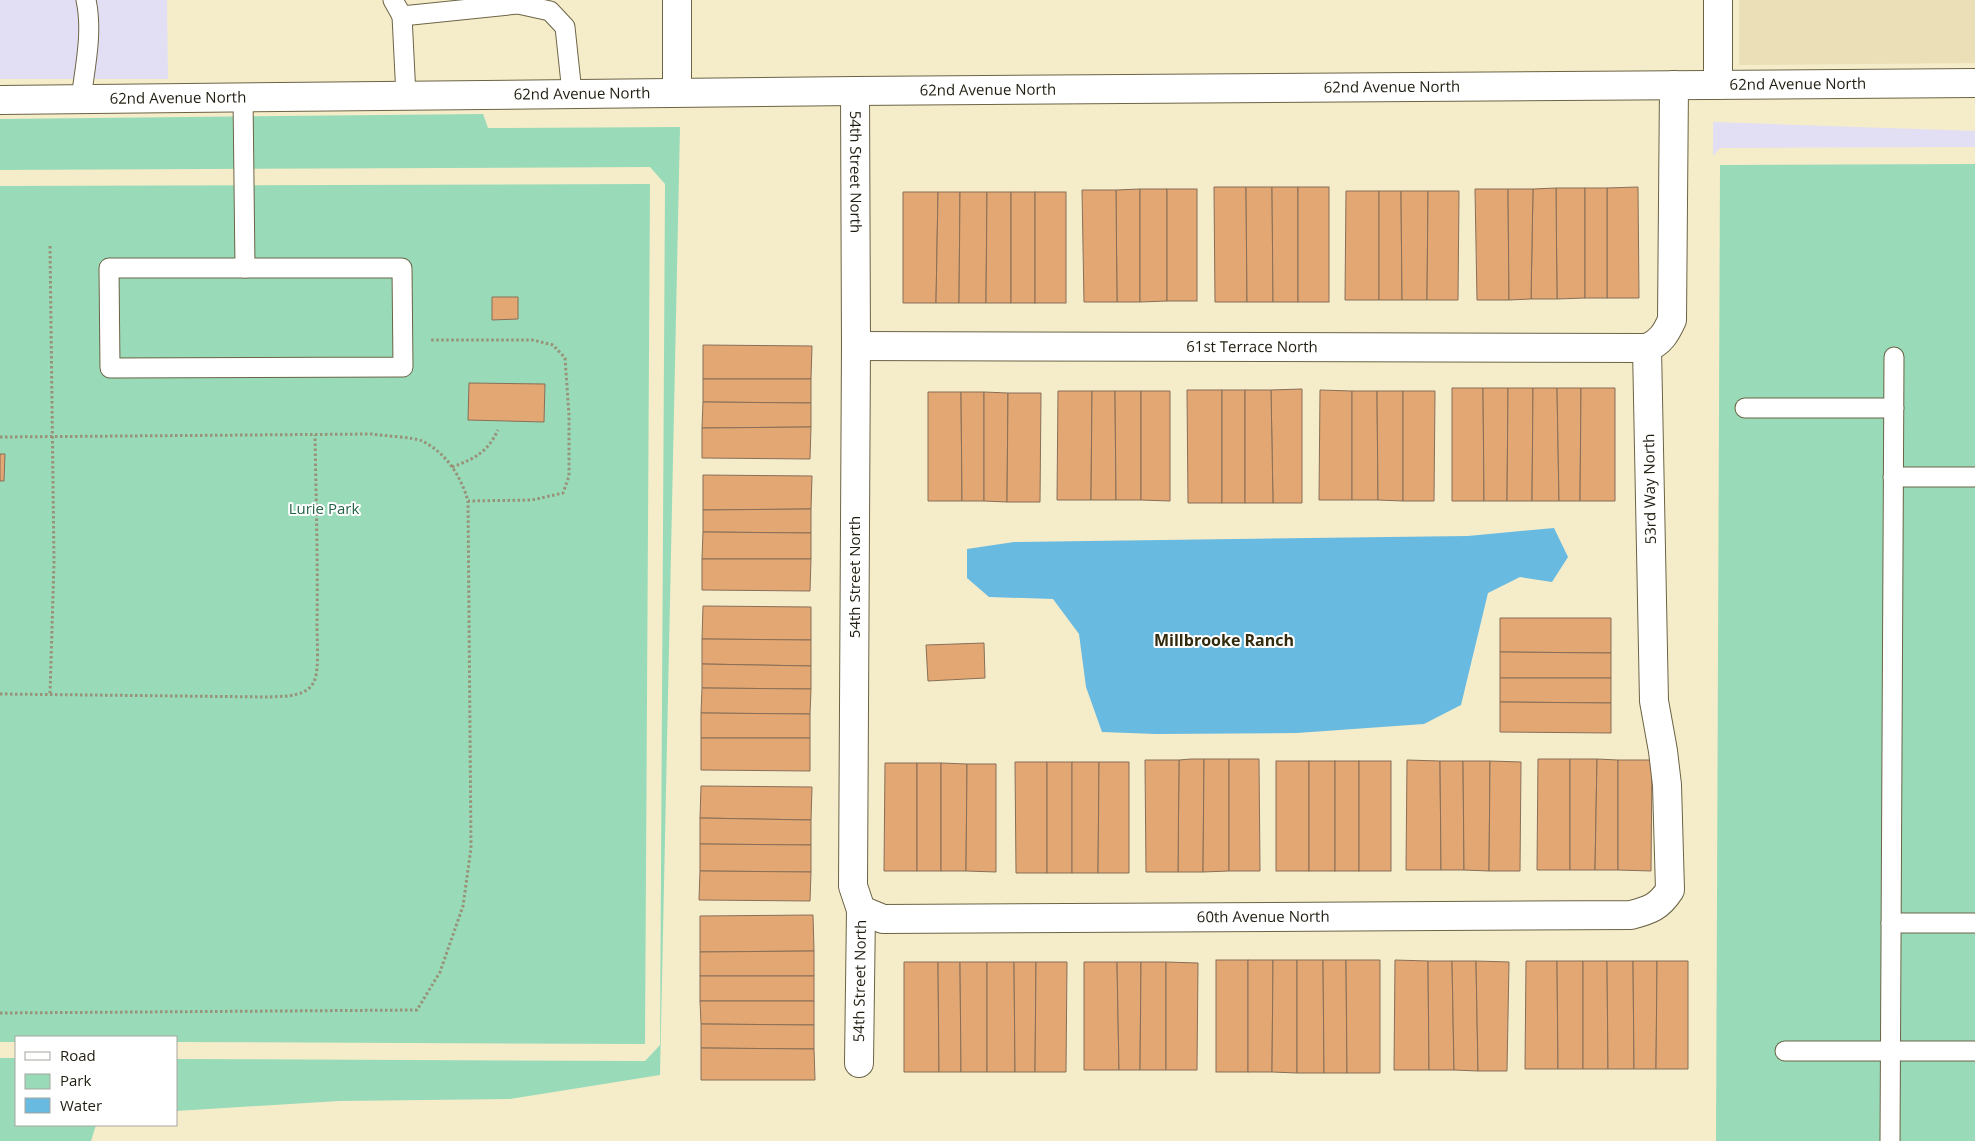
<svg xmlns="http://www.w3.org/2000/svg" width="1975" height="1141" font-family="'Open Sans',sans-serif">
  <rect width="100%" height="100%" fill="#f5ecca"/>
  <!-- commercial -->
  <g fill="#e2dff5">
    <polygon points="0,0 167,0 168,79 0,79"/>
    <polygon points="1713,122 1975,131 1975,147 1720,148 1713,156"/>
  </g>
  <!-- built -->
  <polygon fill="#eadfb6" points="1739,0 1975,0 1975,63 1739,65"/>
  <!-- green -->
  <g fill="#99dbb9">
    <polygon points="483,114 488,128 680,127 660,1075 510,1099 339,1101 176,1111 176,1059 645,1061 660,1045 665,184 650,167 0,170 0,119"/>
    <polygon points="1975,164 1975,1141 1716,1141 1720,165"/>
    <polygon points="650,184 645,1044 176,1042 176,1037 16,1037 16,1042 0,1042 0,186"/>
    <polygon points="0,1058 16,1058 16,1125 96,1125 91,1141 0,1141"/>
  </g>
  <!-- water -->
  <polygon fill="#68bae1" points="1554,528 1568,557 1552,582 1520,577 1488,593 1461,705 1424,724 1297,733 1156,734 1102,732 1086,687 1079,634 1053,599 989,597 967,578 967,549 1014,542 1468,536"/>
  <!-- building -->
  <g fill="#e2a772" stroke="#896f59">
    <polygon points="1214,187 1246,187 1247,302 1215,302"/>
    <polygon points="1246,187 1272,187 1273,302 1247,302"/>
    <polygon points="1272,187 1298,187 1298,302 1273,302"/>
    <rect x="1298" y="187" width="31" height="115"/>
    <polygon points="1638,187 1639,298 1607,298 1607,188"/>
    <polygon points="1556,188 1585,188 1585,298 1557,299"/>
    <polygon points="1556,188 1557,299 1531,299 1533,189"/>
    <rect x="1585" y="188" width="22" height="110"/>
    <polygon points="1140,189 1140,302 1117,302 1116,190"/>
    <polygon points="1140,189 1167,189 1167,301 1140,302"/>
    <rect x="1167" y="189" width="30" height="112"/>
    <polygon points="1475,189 1508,189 1509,300 1477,300"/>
    <polygon points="1508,189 1533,189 1531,299 1509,300"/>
    <polygon points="1082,190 1116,190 1117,302 1084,302"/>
    <polygon points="1346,191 1379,191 1379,300 1345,300"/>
    <polygon points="1379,191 1401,191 1402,300 1379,300"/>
    <polygon points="1401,191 1428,191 1427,300 1402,300"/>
    <polygon points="1428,191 1459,191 1458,300 1427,300"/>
    <polygon points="903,192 938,192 936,303 903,303"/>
    <polygon points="938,192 960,192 959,303 936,303"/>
    <polygon points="960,192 987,192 986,303 959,303"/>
    <polygon points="987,192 1011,192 1011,303 986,303"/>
    <rect x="1011" y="192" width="24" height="111"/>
    <rect x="1035" y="192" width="31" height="111"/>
    <polygon points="492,297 518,297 518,319 492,320"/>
    <polygon points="703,345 812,346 811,379 703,379"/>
    <polygon points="703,379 811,379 811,403 703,402"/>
    <polygon points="469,383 545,384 544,422 468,420"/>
    <polygon points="1452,388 1483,388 1484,501 1452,501"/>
    <polygon points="1483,388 1508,388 1507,501 1484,501"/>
    <polygon points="1508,388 1533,388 1532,501 1507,501"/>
    <polygon points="1533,388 1557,388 1559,501 1532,501"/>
    <polygon points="1557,388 1581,388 1580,501 1559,501"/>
    <polygon points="1581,388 1615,388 1615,501 1580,501"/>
    <polygon points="1302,389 1302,503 1273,503 1271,390"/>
    <polygon points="1187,390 1222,390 1222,503 1188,503"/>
    <rect x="1222" y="390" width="23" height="113"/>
    <polygon points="1245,390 1271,390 1273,503 1245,503"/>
    <polygon points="1320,390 1352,391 1352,500 1319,500"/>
    <polygon points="1058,391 1092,391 1091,500 1057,500"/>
    <polygon points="1092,391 1115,391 1116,500 1091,500"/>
    <polygon points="1115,391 1141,391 1141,500 1116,500"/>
    <polygon points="1141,391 1170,391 1170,501 1141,500"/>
    <polygon points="1352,391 1377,391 1378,500 1352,500"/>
    <polygon points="1377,391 1403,391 1403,501 1378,500"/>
    <polygon points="1403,391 1435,391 1434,501 1403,501"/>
    <polygon points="928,392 961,392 962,501 928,501"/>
    <polygon points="961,392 984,392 984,501 962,501"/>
    <polygon points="984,392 1008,393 1007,502 984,501"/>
    <polygon points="1008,393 1041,393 1040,502 1007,502"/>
    <polygon points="703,402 811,403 811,427 702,428"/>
    <polygon points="811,427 810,459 702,458 702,428"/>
    <polygon points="0,454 5,454 4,481 0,481"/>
    <polygon points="703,475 812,476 811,509 703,510"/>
    <polygon points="811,509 811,533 703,532 703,510"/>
    <polygon points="703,532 811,533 811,559 702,559"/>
    <polygon points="702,559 811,559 810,591 702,590"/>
    <polygon points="703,606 811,607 811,640 702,639"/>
    <polygon points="1500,618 1611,618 1611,653 1500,652"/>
    <polygon points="702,639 811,640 811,666 702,664"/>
    <polygon points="984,643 985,678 928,681 926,645"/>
    <polygon points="1500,652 1611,653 1611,678 1500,678"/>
    <polygon points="702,664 811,666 811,689 702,688"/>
    <polygon points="1500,678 1611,678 1611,703 1500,702"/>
    <polygon points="702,688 811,689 810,714 701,713"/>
    <polygon points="1500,702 1611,703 1611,733 1500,732"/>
    <polygon points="701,713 810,714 810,738 701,738"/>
    <polygon points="701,738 810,738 810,771 701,770"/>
    <polygon points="1191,759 1204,759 1203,872 1178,872 1179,760"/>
    <polygon points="1204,759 1229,759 1229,871 1203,872"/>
    <polygon points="1229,759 1259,759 1260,871 1229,871"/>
    <polygon points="1538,759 1570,759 1570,870 1537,870"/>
    <polygon points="1570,759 1597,759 1595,870 1570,870"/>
    <polygon points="1597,759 1618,760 1618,870 1595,870"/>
    <polygon points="1145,760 1179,760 1178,872 1146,872"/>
    <polygon points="1407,760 1440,761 1441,870 1406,870"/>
    <polygon points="1618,760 1652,760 1651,871 1618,870"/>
    <rect x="1276" y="761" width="33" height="110"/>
    <rect x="1309" y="761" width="26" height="110"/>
    <rect x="1335" y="761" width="24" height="110"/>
    <rect x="1359" y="761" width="32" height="110"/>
    <polygon points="1440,761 1463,761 1464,870 1441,870"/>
    <polygon points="1463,761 1490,761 1489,871 1464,870"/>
    <polygon points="1490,761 1521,762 1520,871 1489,871"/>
    <polygon points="1015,762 1047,762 1047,873 1016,873"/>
    <rect x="1047" y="762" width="25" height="111"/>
    <polygon points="1072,762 1099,762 1098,873 1072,873"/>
    <polygon points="1099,762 1129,762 1129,873 1098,873"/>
    <polygon points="885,763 917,763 917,871 884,871"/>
    <rect x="917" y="763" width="24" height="108"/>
    <polygon points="941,763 967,764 966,871 941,871"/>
    <polygon points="967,764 996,764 996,872 966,871"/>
    <polygon points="701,786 812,787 811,820 700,818"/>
    <polygon points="700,818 811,820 811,845 700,844"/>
    <polygon points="700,844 811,845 811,872 700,871"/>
    <polygon points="700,871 811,872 810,901 699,900"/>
    <polygon points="813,915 814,951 700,952 700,916"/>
    <polygon points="814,951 814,976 700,976 700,952"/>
    <rect x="1216" y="960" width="32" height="112"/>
    <polygon points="1248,960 1273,960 1272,1072 1248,1072"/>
    <polygon points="1273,960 1297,960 1297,1073 1272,1072"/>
    <polygon points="1297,960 1323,960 1324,1073 1297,1073"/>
    <polygon points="1323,960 1346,960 1347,1073 1324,1073"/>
    <polygon points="1346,960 1380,960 1380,1073 1347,1073"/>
    <polygon points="1395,960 1428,961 1429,1070 1394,1070"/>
    <polygon points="1428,961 1452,961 1454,1070 1429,1070"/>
    <polygon points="1452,961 1476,961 1478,1071 1454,1070"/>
    <polygon points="1476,961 1509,962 1507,1071 1478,1071"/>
    <polygon points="1526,961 1557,961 1558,1069 1525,1069"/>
    <polygon points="1557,961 1583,961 1583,1069 1558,1069"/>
    <polygon points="1583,961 1607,961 1608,1069 1583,1069"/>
    <polygon points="1607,961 1633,961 1634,1069 1608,1069"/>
    <polygon points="1633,961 1657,961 1656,1069 1634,1069"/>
    <polygon points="1657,961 1688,961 1688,1069 1656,1069"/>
    <polygon points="904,962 938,962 939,1072 904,1072"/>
    <polygon points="938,962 960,962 961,1072 939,1072"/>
    <polygon points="960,962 987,962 987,1072 961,1072"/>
    <polygon points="987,962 1014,962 1015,1072 987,1072"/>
    <polygon points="1014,962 1036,962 1035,1072 1015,1072"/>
    <polygon points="1036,962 1067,962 1066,1072 1035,1072"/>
    <polygon points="1084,962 1117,962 1119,1070 1084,1070"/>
    <polygon points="1117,962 1141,962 1140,1070 1119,1070"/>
    <polygon points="1141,962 1166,962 1166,1070 1140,1070"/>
    <polygon points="1166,962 1198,963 1197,1070 1166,1070"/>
    <rect x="700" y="976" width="114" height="25"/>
    <polygon points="700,1001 814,1001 814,1025 701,1024"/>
    <polygon points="701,1024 814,1025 814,1049 701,1048"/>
    <polygon points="701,1048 814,1049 815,1080 701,1080"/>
  </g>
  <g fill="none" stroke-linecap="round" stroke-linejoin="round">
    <defs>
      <g id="lane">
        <polyline points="393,0 402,16"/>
        <polyline points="406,96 402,16 518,4 550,11 565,27 572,93"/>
        <polyline points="243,97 245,268"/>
        <path d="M81,99C85,67 93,32 86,0"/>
        <polygon points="109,268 402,268 403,367 110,368"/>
        <polyline points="1745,408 1894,408"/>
        <polyline points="1893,477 1975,477"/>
        <polyline points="1891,923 1975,923"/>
        <polyline points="1785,1051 1975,1051"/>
        <polyline points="1890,1141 1894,357"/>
      </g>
      <g id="street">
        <polyline points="677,0 677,92"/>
        <polyline points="1718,85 1718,0"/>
        <path id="s1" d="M855,91L856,346L853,886L861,910L859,1063"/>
        <path id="s2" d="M856,346L1647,348C1661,342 1666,333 1672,320L1674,85"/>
        <path id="s3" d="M861,910L883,919L1631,915C1650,910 1659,907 1670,890L1667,785L1663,751L1654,701L1647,348"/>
      </g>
      <g id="secondary">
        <path id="s4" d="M0,100L855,91L1975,83"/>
      </g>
    </defs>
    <!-- lane casing -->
    <use href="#lane" stroke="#6c6446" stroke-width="21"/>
    <!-- street casing -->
    <use href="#street" stroke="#6c6446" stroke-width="30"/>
    <!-- secondary casing -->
    <use href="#secondary" stroke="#6c6446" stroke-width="30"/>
    <!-- path -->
    <g stroke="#989279" stroke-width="3" stroke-dasharray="2.5 2.5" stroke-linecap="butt">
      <polyline points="50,246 54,562 50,694"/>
      <path d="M0,437L372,434C384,436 413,437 422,441C447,453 461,477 468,501L532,500L563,493L569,476V415L565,358L553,345L533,340H429"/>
      <path d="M452,467C474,459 487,453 498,430"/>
      <path d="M0,694L268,697C283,696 309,698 315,679C319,668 317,639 317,626C318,562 316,498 315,435"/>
      <polyline points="0,1013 417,1010 440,972 463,906 471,848 468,501"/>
    </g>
    <!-- lane -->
    <use href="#lane" stroke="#fff" stroke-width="19"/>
    <!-- street -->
    <use href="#street" stroke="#fff" stroke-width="28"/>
    <!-- secondary -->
    <use href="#secondary" stroke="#fff" stroke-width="28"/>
  </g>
  <g text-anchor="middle" stroke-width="4" stroke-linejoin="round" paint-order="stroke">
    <!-- street labels -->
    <g font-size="15" fill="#201d10" stroke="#fff">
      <text dy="5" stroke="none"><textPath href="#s4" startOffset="1798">62nd Avenue North</textPath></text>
      <text dy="5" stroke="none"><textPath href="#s4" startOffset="1392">62nd Avenue North</textPath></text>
      <text dy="5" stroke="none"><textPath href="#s4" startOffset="988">62nd Avenue North</textPath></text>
      <text dy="5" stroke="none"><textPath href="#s4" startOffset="582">62nd Avenue North</textPath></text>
      <text dy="5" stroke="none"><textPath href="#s4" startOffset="178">62nd Avenue North</textPath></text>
      <text dy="5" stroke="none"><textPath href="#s1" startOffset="81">54th Street North</textPath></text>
      <text dy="5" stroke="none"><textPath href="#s2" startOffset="396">61st Terrace North</textPath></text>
      <text transform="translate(1650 489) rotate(-91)" y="5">53rd Way North</text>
      <text transform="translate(855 577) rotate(-90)" y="5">54th Street North</text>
      <text dy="5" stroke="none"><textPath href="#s3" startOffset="404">60th Avenue North</textPath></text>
      <text transform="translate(860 981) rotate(-89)" y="5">54th Street North</text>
    </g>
    <!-- park labels -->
    <g font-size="15" fill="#266246" stroke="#fff">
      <text x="324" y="514">Lurie Park</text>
    </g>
    <!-- neighbourhood labels -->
    <g font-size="16" font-weight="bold" fill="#312a0d" stroke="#fff">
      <text x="1224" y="646">Millbrooke Ranch</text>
    </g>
  </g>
  <!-- legend -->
  <rect x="15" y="1036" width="162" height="90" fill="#ffffff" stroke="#a6a59f"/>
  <rect x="25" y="1052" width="25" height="8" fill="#ffffff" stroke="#a6a59f"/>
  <text x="60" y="1061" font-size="15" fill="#201d10">Road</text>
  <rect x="25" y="1074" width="25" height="15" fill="#99dbb9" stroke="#a6a59f"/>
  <text x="60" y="1086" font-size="15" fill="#201d10">Park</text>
  <rect x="25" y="1098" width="25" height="15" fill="#68bae1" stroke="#a6a59f"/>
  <text x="60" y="1111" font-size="15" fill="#201d10">Water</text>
</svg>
